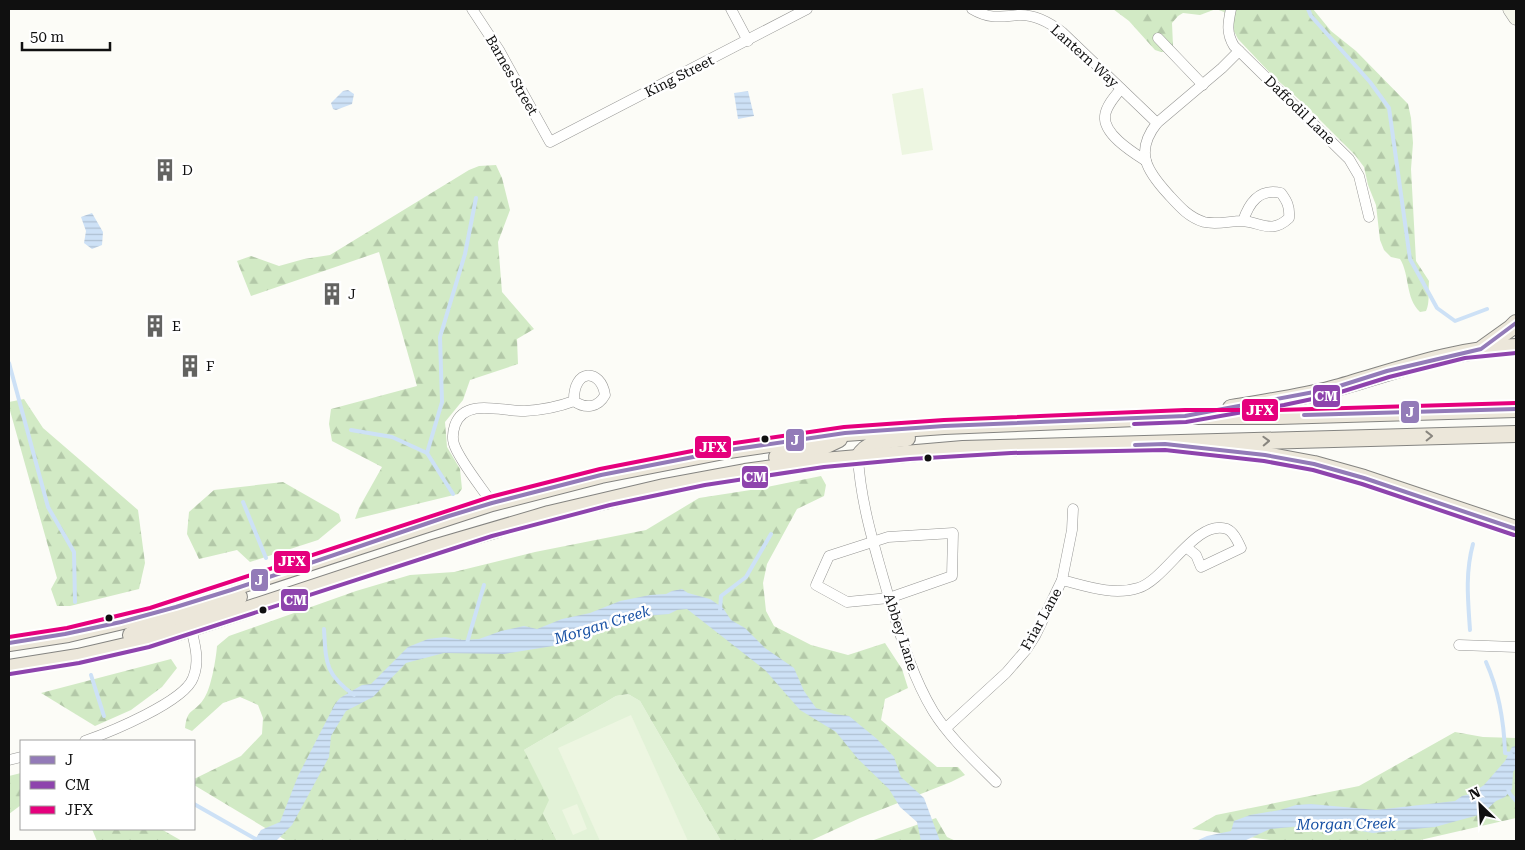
<svg xmlns="http://www.w3.org/2000/svg" width="1525" height="850" font-family="'Roboto Serif',serif">
  <defs>
    <pattern id="forest-firs" width="22" height="20" patternUnits="userSpaceOnUse" patternTransform="scale(1.25)"><rect width="22" height="20" fill="#d2eac5"/><path d="M5 1l3.5 6h-7zM16 11l3.5 6h-7z" fill="#b3c8a8"/></pattern>
    <pattern id="water-rules" width="6" height="5" patternUnits="userSpaceOnUse" patternTransform="scale(1.25)"><rect width="6" height="5" fill="#cde1f6"/><path d="M0 2.5h6" fill="none" stroke="#afc0d2"/></pattern>
  </defs>
  <rect width="100%" height="100%" fill="#fcfcf7"/>
  <!-- grass -->
  <polygon fill="#e2f2d7" points="628,694 640,701 721,841 557,841 543,813 524,750 616,696"/>
  <!-- forest -->
  <g fill="url(#forest-firs)">
    <path d="M1113,9H1313L1331,31L1356,51L1408,104L1411,118L1413,143L1411,169L1416,261L1429,281C1428,291 1430,303 1426,311L1420,312C1405,298 1410,275 1400,259L1391,257L1384,250L1380,240L1376,205L1368,185L1364,167L1355,155L1302,102L1274,77L1238,39L1224,12L1216,9L1200,15L1183,13L1178,16L1172,23L1173,46L1167,52H1161L1155,50L1129,21Z"/>
    <polygon points="496,165 502,178 510,210 498,242 502,292 534,329 517,339 518,364 470,380 463,400 445,422 447,447 460,469 462,489 458,494 355,519 359,508 382,467 332,441 329,424 331,409 417,386 379,252 251,296 237,261 251,256 279,266 304,259 330,255 469,170 479,166"/>
    <polygon points="24,399 43,428 138,510 145,563 139,589 70,606 57,606 51,589 57,578 9,407 9,402"/>
    <path d="M821,476L826,485L824,496L797,509L767,564L763,583L766,611L774,626L811,645L848,655L885,643L902,669L908,688L885,699L881,720L937,767H958L965,775L951,782L860,818L810,841H721L640,701L628,694L616,696L524,750L549,800L543,813L557,841H287L194,785V779L241,756L262,734L263,718L258,705L240,697L223,703L192,731L185,728C187,708 193,714 203,700C211,690 216,659 217,646L229,636L356,591L410,575L454,572L535,552L646,530L699,498L757,489Z"/>
    <polygon points="283,482 339,514 341,521 318,540 250,562 237,550 199,559 187,534 189,512 214,490"/>
    <polygon points="171,659 177,668 162,687 131,710 95,726 41,693"/>
    <polygon points="1455,732 1483,737 1516,738 1516,818 1416,841 1277,841 1192,829 1216,815 1359,786"/>
    <polygon points="21,773 21,805 9,814 9,776"/>
    <polygon points="936,818 947,837 956,841 871,841"/>
    <polygon points="92,829 161,829 182,841 97,841"/>
  </g>
  <!-- pitch -->
  <g fill="#edf6e1">
    <polygon points="923,88 933,150 902,155 892,94"/>
    <polygon points="631,715 688,841 600,841 558,748"/>
    <polygon points="577,804 587,829 573,835 562,810"/>
  </g>
  <!-- water -->
  <g fill="url(#water-rules)">
    <polygon points="348,90 354,94 352,104 336,110 333,109 331,103 343,91"/>
    <polygon points="748,91 754,116 738,119 734,93"/>
    <polygon points="92,213 103,232 102,245 92,249 84,243 86,231 81,217"/>
    <polygon points="682,589 688,593 710,599 723,608 731,620 745,628 765,648 794,668 804,691 816,708 834,714 849,716 877,739 894,757 901,777 924,798 940,841 921,841 917,822 900,807 889,789 858,759 836,732 800,710 765,670 687,609 677,610 669,614 646,616 553,646 504,654 444,653 406,663 373,697 346,711 331,736 329,757 292,825 276,841 254,841 261,830 280,822 298,776 335,704 340,698 362,685 371,684 408,647 428,639 445,637 463,640 479,639 501,631 524,626 537,629 562,619 590,613 620,601 650,595 666,594 672,591"/>
    <polygon points="1516,746 1516,768 1513,772 1512,789 1505,797 1496,801 1482,814 1435,827 1373,833 1337,827 1303,826 1270,829 1244,841 1196,841 1207,836 1231,831 1234,821 1250,815 1280,810 1296,805 1311,804 1376,810 1455,801 1462,796 1471,794 1484,785 1505,761 1512,747"/>
  </g>
  <g fill="none" stroke-linecap="round" stroke-linejoin="round">
    <!-- stream -->
    <g stroke="#cde1f6" stroke-width="4">
      <polyline points="1308,9 1311,16 1370,82 1389,108 1410,259 1437,308 1455,321 1487,309"/>
      <polyline points="9,363 48,507 74,552 75,602"/>
      <polyline points="351,430 392,437 427,453"/>
      <polyline points="453,494 427,453 442,402 440,337 465,254 476,198"/>
      <polyline points="243,502 266,558"/>
      <polyline points="720,611 721,596 746,577 771,534"/>
      <path d="M324,629C326,663 325,674 354,695"/>
      <path d="M1470,630C1468,601 1465,573 1473,544"/>
      <polyline points="467,643 484,585"/>
      <path d="M1486,662C1499,691 1504,720 1505,753L1511,754"/>
      <polyline points="91,675 104,716"/>
      <polyline points="1508,789 1510,794 1516,801"/>
      <polyline points="194,804 259,841"/>
    </g>
    <defs>
      <g id="minor">
        <polyline points="472,9 499,50 550,142 807,9"/>
        <polyline points="731,9 748,41"/>
        <path d="M972,9C989,19 999,17 1018,15C1035,14 1049,22 1062,32L1157,123"/>
        <path d="M1231,9C1228,23 1226,33 1234,46L1349,159L1359,176L1369,217"/>
        <polyline points="1158,38 1203,85"/>
        <path d="M1239,51L1222,68L1157,123C1134,152 1147,171 1168,194C1179,206 1188,217 1204,222C1217,225 1229,221 1243,221C1262,223 1272,234 1289,218C1290,207 1287,201 1281,193C1259,188 1249,203 1243,221"/>
        <path d="M1121,89C1115,96 1106,106 1105,116C1103,134 1132,152 1146,161"/>
        <path d="M858,458C861,506 876,552 889,598C901,637 912,676 933,711C949,737 975,761 996,782"/>
        <path d="M492,503C482,488 459,460 454,444C452,438 453,431 455,425C465,397 503,412 525,411C542,410 558,407 574,401C585,409 598,408 605,395C601,368 573,368 574,401"/>
        <polygon points="953,533 952,576 889,598 847,602 816,585 829,556 888,537"/>
        <path d="M1062,580C1086,586 1113,596 1138,588C1166,580 1196,518 1227,529C1234,532 1238,542 1241,548L1201,567L1196,555L1186,547"/>
        <polyline points="1459,645 1516,647"/>
        <polyline points="946,728 1006,673 1026,650 1035,636 1062,580 1072,530 1073,509"/>
        <path d="M85,741C110,732 184,702 193,678C200,661 195,645 191,628"/>
        <polyline points="9,760 21,757"/>
      </g>
      <polyline id="secondary" points="1510,9 1516,18"/>
      <g id="trunk">
        <polyline points="1483,348 1511,328 1516,323"/>
        <path d="M1231,408C1265,402 1299,398 1332,389C1393,372 1452,349 1516,347"/>
        <polyline points="1222,450 1265,455 1314,464 1364,478 1516,529"/>
        <polyline points="777,457 820,448 839,439"/>
        <path d="M858,458C868,440 889,440 907,438"/>
        <path d="M191,628C192,611 225,602 239,597"/>
        <polyline points="131,635 172,620 185,613 189,609 190,602"/>
        <polyline points="9,643 68,634 152,614 492,503 601,475 729,450 845,433 944,426 1185,416 1278,416 1516,409"/>
        <polyline points="9,668 78,657 147,641 191,628 430,549 549,514 664,487 745,472 823,461 963,449 1516,434"/>
      </g>
    </defs>
    <!-- minor casing -->
    <use href="#minor" stroke="#969694" stroke-width="11"/>
    <!-- secondary casing -->
    <use href="#secondary" stroke="#8d8d8b" stroke-width="15"/>
    <!-- trunk casing -->
    <use href="#trunk" stroke="#848481" stroke-width="18"/>
    <!-- minor -->
    <use href="#minor" stroke="#fffffe" stroke-width="10"/>
    <!-- secondary -->
    <use href="#secondary" stroke="#f5f6eb" stroke-width="14"/>
    <!-- trunk -->
    <use href="#trunk" stroke="#ece7da" stroke-width="16"/>
    <defs>
      <g id="bus-1">
        <polyline points="1304,415 1516,409"/>
        <polyline points="1135,445 1165,444 1265,455 1314,464 1364,478 1516,529"/>
        <polyline points="9,643 65,634 121,622 176,607 231,590 449,516 492,503 601,475 729,450 845,433 944,426 1185,416 1330,389 1387,371 1481,349 1516,323"/>
      </g>
      <g id="bus-2">
        <polyline points="1134,424 1186,422 1284,405 1331,395 1389,377 1465,358 1516,353"/>
        <polyline points="10,674 79,663 149,647 492,536 610,505 705,485 824,467 910,459 1011,453 1165,450 1264,461 1313,470 1362,484 1514,535"/>
      </g>
      <polyline id="bus-3" points="9,637 67,628 150,608 490,497 600,469 728,444 844,427 944,420 1185,410 1278,410 1516,403"/>
    </defs>
    <!-- bus-1 casing -->
    <use href="#bus-1" stroke="#fff" stroke-width="8"/>
    <!-- bus-2 casing -->
    <use href="#bus-2" stroke="#fff" stroke-width="8"/>
    <!-- bus-3 casing -->
    <use href="#bus-3" stroke="#fff" stroke-width="8"/>
    <!-- bus-1 -->
    <use href="#bus-1" stroke="#937bb8" stroke-width="4"/>
    <!-- bus-2 -->
    <use href="#bus-2" stroke="#8e44ad" stroke-width="4"/>
    <!-- bus-3 -->
    <use href="#bus-3" stroke="#e5007d" stroke-width="4"/>
  </g>
  <!-- one-way arrows -->
  <defs><path id="oneway-chevron" d="M-2-3.5L2.5 0L-2 3.5" fill="none" stroke-width="1.6" stroke-linecap="round" stroke-linejoin="round" transform="scale(1.25)"/></defs>
  <g stroke="#89867f">
    <use href="#oneway-chevron" transform="translate(1429 436) rotate(-1)"/>
    <use href="#oneway-chevron" transform="translate(1266 441) rotate(-2)"/>
  </g>
  <!-- icons -->
  <defs>
    <symbol id="building-bare" viewBox="-9 -9 18 18"><path d="M-4-6H4V6H1V3H-1V6H-4ZM-2.5-4.3h1.7v1.8h-1.7ZM.8-4.3h1.7v1.8H.8ZM-2.5-1h1.7V.8h-1.7ZM.8-1h1.7V.8H.8Z" fill="#636361" stroke="#fff" stroke-width="2.5" paint-order="stroke"/></symbol>
  </defs>
  <g fill-rule="evenodd">
    <use href="#building-bare" x="149" y="154" width="32" height="32"/>
    <use href="#building-bare" x="316" y="278" width="32" height="32"/>
    <use href="#building-bare" x="139" y="310" width="32" height="32"/>
    <use href="#building-bare" x="174" y="350" width="32" height="32"/>
  </g>
  <!-- markers -->
  <g fill="#101010" stroke="#fff" stroke-width="2">
    <circle cx="765" cy="439" r="4.5"/>
    <circle cx="928" cy="458" r="4.5"/>
    <circle cx="263" cy="610" r="4.5"/>
    <circle cx="109" cy="618" r="4.5"/>
  </g>
  <g text-anchor="middle" stroke-width="5" stroke-linejoin="round" paint-order="stroke">
    <!-- street labels -->
    <g font-size="14" fill="#101010" stroke="#fff">
      <text transform="translate(1085 56) rotate(42)" y="5">Lantern Way</text>
      <text transform="translate(512 75) rotate(60)" y="5">Barnes Street</text>
      <text transform="translate(679 76) rotate(-27)" y="5">King Street</text>
      <text transform="translate(1300 110) rotate(44)" y="5">Daffodil Lane</text>
      <text transform="translate(1041 619) rotate(-61)" y="5">Friar Lane</text>
      <text transform="translate(901 632) rotate(72)" y="5">Abbey Lane</text>
    </g>
    <!-- poi labels -->
    <g font-size="14" fill="#101010" stroke="#fff" text-anchor="start">
      <text x="182" y="175">D</text>
      <text x="348" y="299">J</text>
      <text x="172" y="331">E</text>
      <text x="206" y="371">F</text>
    </g>
    <!-- water labels -->
    <g font-size="15" font-style="italic" fill="#1851a4" stroke="#fff">
      <text transform="translate(602 625) rotate(-17)" y="5">Morgan Creek</text>
      <text transform="translate(1346 824) rotate(-1)" y="5">Morgan Creek</text>
    </g>
  </g>
  <g stroke="#fff" stroke-width="2">
    <rect x="1312" y="384" width="29" height="24" rx="5" fill="#8e44ad"/>
    <rect x="1241" y="398" width="38" height="24" rx="5" fill="#e5007d"/>
    <rect x="1400" y="400" width="20" height="24" rx="5" fill="#937bb8"/>
    <rect x="785" y="428" width="20" height="24" rx="5" fill="#937bb8"/>
    <rect x="694" y="435" width="38" height="24" rx="5" fill="#e5007d"/>
    <rect x="741" y="465" width="28" height="24" rx="5" fill="#8e44ad"/>
    <rect x="273" y="550" width="38" height="24" rx="5" fill="#e5007d"/>
    <rect x="250" y="568" width="19" height="24" rx="5" fill="#937bb8"/>
    <rect x="280" y="588" width="29" height="24" rx="5" fill="#8e44ad"/>
  </g>
  <g font-size="14" text-anchor="middle" font-weight="bold" fill="#fff">
    <text x="1326" y="401">CM</text>
    <text x="1260" y="415">JFX</text>
    <text x="1410" y="417">J</text>
    <text x="795" y="445">J</text>
    <text x="713" y="452">JFX</text>
    <text x="755" y="482">CM</text>
    <text x="292" y="566">JFX</text>
    <text x="259" y="585">J</text>
    <text x="295" y="605">CM</text>
  </g>
  <!-- border -->
  <rect width="1525" height="850" fill="none" stroke="#101010" stroke-width="20"/>
  <!-- legend -->
  <rect x="20" y="740" width="175" height="90" fill="#ffffff" stroke="#9f9f9f"/>
  <rect x="30" y="756" width="25" height="8" fill="#937bb8" stroke="#9f9f9f"/>
  <text x="65" y="765" font-size="15" fill="#101010">J</text>
  <rect x="30" y="781" width="25" height="8" fill="#8e44ad" stroke="#9f9f9f"/>
  <text x="65" y="790" font-size="15" fill="#101010">CM</text>
  <rect x="30" y="806" width="25" height="8" fill="#e5007d" stroke="#9f9f9f"/>
  <text x="65" y="815" font-size="15" fill="#101010">JFX</text>
  <!-- north arrow -->
  <g transform="translate(1480 805) rotate(335)" stroke="#ffffff" stroke-width="4" paint-order="stroke">
  <path d="M0-4L9 19L0 12L-9 19Z" fill="#101010"/>
  <text y="-8" font-size="14" font-weight="bold" text-anchor="middle" fill="#101010">N</text>
  </g>
  <!-- scale -->
  <path d="M22 42v8h88v-8" fill="none" stroke="#101010" stroke-width="2.5"/>
  <text x="30" y="42" font-size="15" fill="#101010" stroke="#ffffff" stroke-width="4" paint-order="stroke">50 m</text>
</svg>
